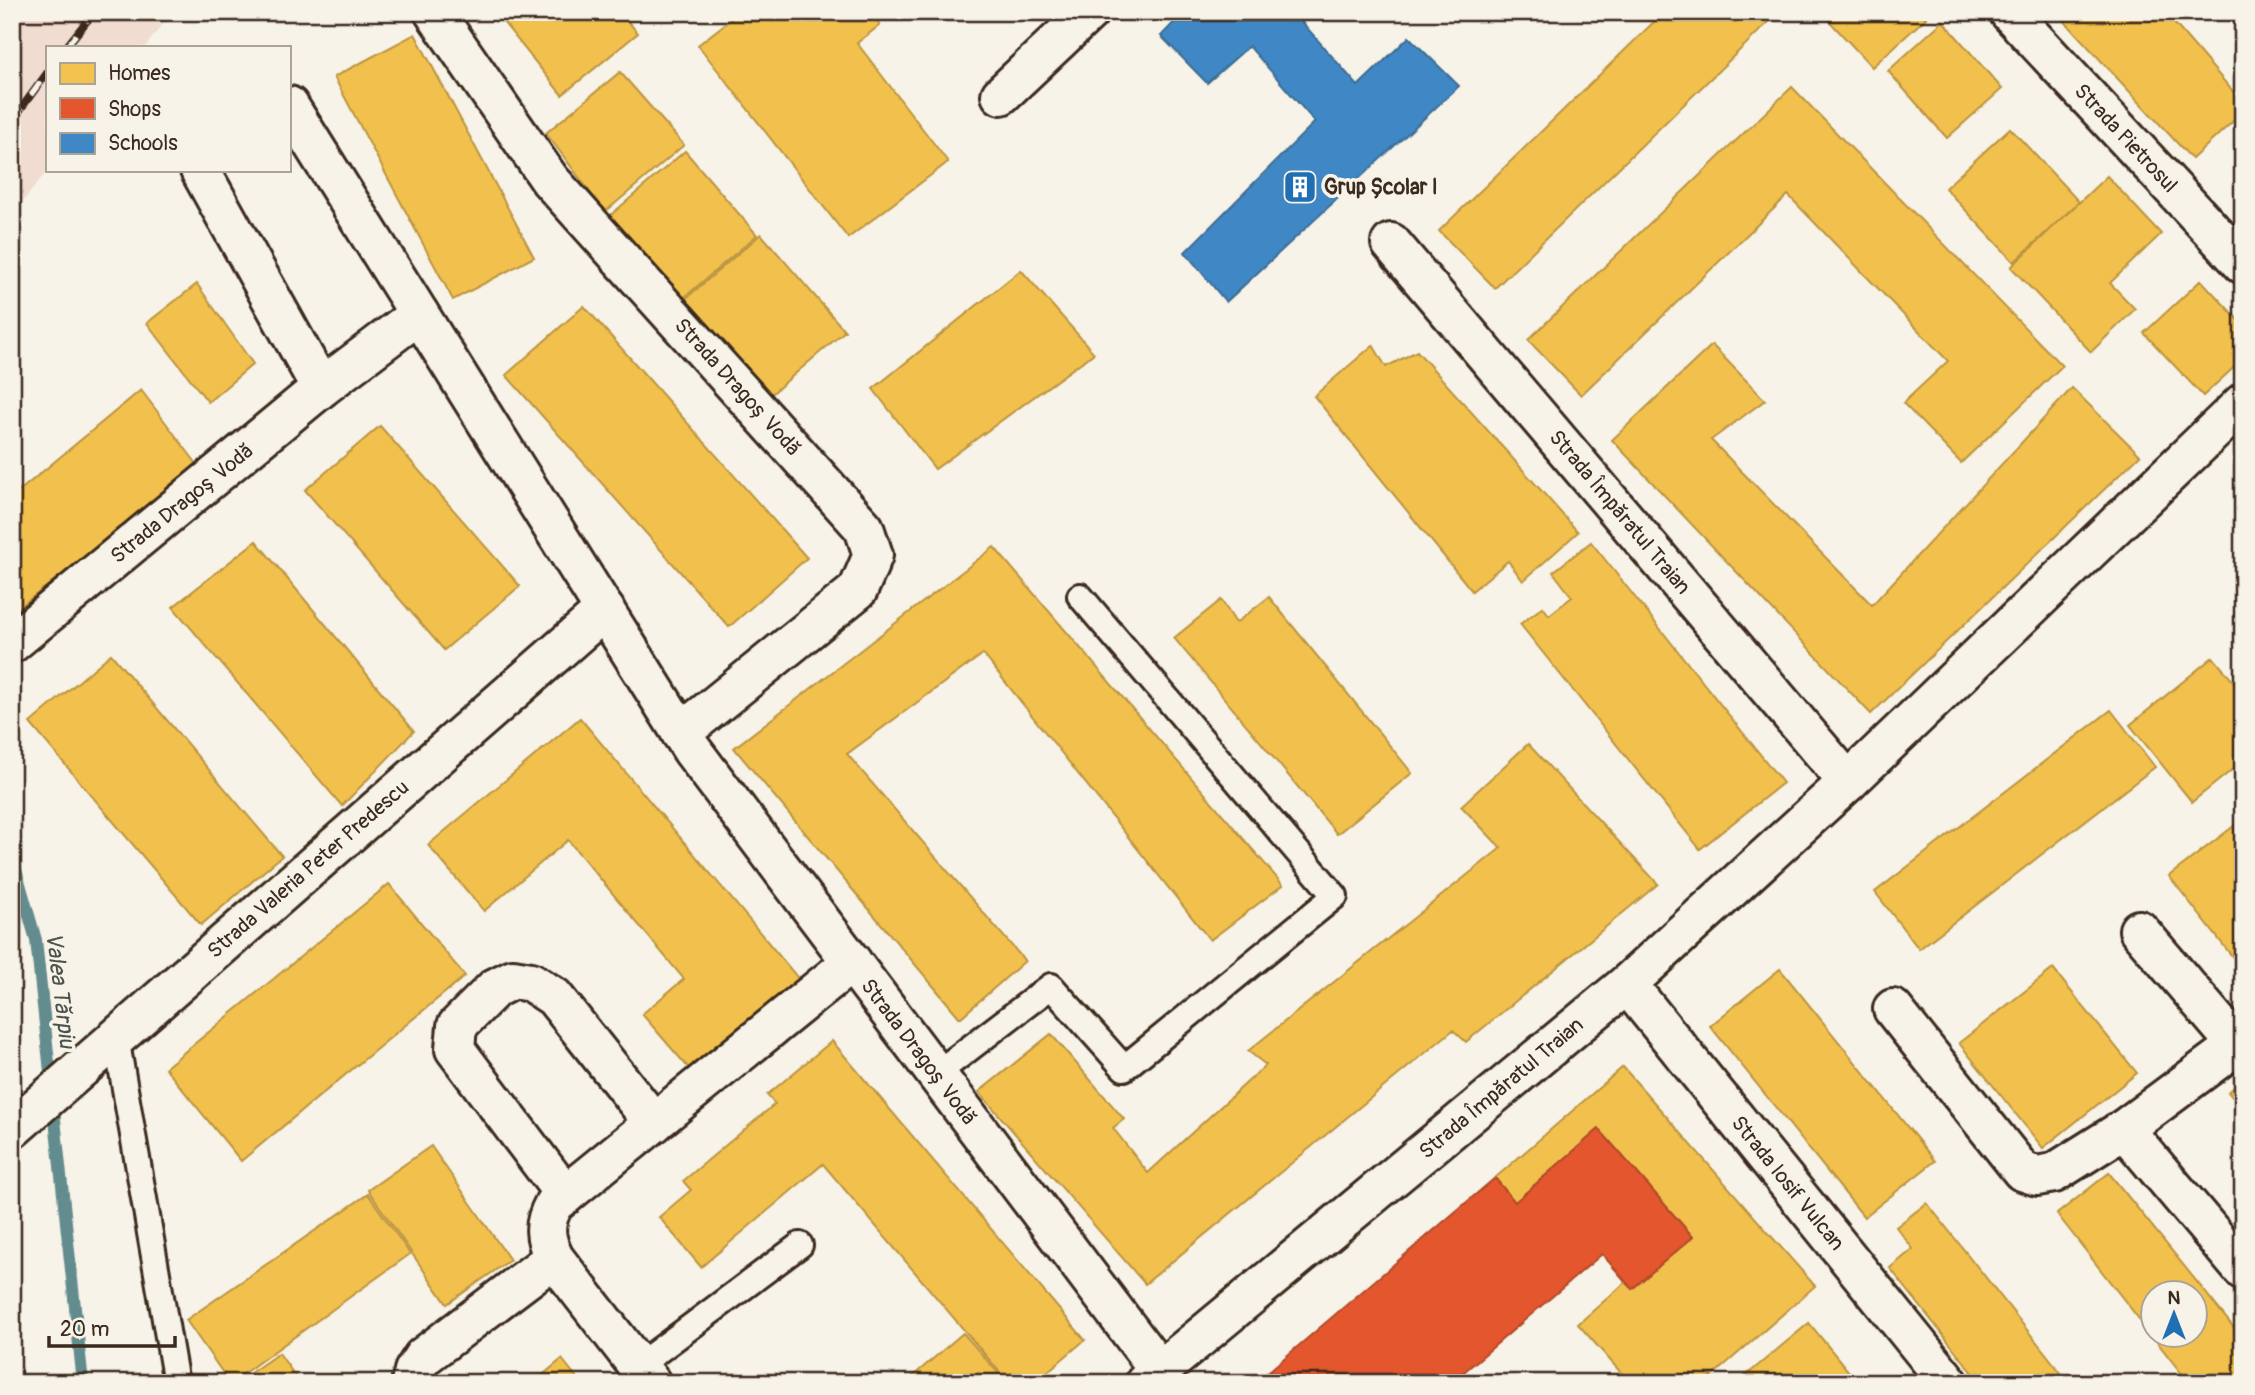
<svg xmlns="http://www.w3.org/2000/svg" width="2255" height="1395" font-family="Pangolin,sans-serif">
  <rect width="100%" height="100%" fill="#f7f3e8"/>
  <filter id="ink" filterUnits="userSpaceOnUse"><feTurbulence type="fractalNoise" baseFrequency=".0143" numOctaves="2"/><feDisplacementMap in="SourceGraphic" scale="14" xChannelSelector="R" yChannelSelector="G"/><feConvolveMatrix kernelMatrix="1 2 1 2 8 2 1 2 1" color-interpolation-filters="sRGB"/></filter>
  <g filter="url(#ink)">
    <!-- built -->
    <polygon fill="#f0dcd0" points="12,12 172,12 145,47 47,47 48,170 12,215"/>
    <!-- homes -->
    <g fill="#f2c14e" stroke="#bb9440" stroke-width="2" fill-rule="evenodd">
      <polygon points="495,12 620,12 638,33 562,95"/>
      <polygon points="725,12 871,12 880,25 857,43 948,162 848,238 698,45 731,19"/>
      <polygon points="1664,12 1779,12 1495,288 1439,231"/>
      <polygon points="1821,12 1920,12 1926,18 1872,67"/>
      <polygon points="2056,12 2189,12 2175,24 2243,103 2243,112 2192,159"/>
      <polygon points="1943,21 2002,89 1947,138 1888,71"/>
      <polygon points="415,34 534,257 453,300 334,77"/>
      <polygon points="620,72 684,145 605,212 546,133"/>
      <polygon points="1792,87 2062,366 1961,463 1903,403 1948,361 1788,195 1581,395 1528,340"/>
      <polygon points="2010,128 2079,202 2014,262 1945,188"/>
      <polygon points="685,151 757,235 679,302 606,219"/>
      <polygon points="2107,176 2161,234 2110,283 2135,309 2091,352 2011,267"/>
      <polygon points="761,234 845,331 768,397 684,300"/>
      <polygon points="1021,270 1094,353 935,469 873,389"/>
      <polygon points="2201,280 2243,325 2243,359 2203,396 2144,333"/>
      <polygon points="197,284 253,364 208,402 147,323"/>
      <polygon points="584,306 807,558 729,627 506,375"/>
      <polygon points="1373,345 1386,367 1417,351 1578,532 1523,581 1508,561 1472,591 1314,396"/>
      <polygon points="1712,345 1765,400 1711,440 1872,605 2072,388 2140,455 1871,714 1612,440"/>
      <polygon points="141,390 200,468 12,613 12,497"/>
      <polygon points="380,426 520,586 444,650 305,490"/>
      <polygon points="256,541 414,731 342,806 173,607"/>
      <polygon points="1591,542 1783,783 1700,849 1520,624 1543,607 1549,615 1572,597 1553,572"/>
      <polygon points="994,547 1283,885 1210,940 983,654 847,754 1025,961 960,1018 734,748"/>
      <polygon points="1269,597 1412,773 1337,834 1174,638 1221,600 1236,623"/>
      <polygon points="111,654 282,856 201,925 30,723"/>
      <polygon points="2213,657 2243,693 2243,761 2192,802 2130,725"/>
      <polygon points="2111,710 2155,767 1919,949 1875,892"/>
      <polygon points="580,718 808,990 699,1080 642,1014 684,979 568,840 484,911 428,845"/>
      <polygon points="1528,744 1658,884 1466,1042 1453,1030 1145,1284 979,1092 1051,1034 1124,1119 1113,1128 1148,1173 1266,1065 1248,1051 1501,848 1461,806"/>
      <polygon points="2243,819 2243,970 2169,876"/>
      <polygon points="389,884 465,976 241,1161 165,1068"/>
      <polygon points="1780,969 1935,1161 1864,1217 1710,1026"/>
      <polygon points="2053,969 2137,1073 2043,1148 1959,1043"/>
      <polygon points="832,1041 1085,1340 1034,1383 1009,1383 823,1164 701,1267 659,1217 691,1190 683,1181 775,1104 767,1095"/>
      <polygon points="1623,1067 1815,1286 1704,1383 1630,1383 1578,1324 1626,1282 1632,1289 1693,1237 1599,1129 1515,1202 1495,1178"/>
      <polygon points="2243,1080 2243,1110 2228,1092"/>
      <polygon points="431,1146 510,1260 447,1304 368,1190"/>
      <path d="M2109,1173L2243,1339V1383H2189L2057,1214ZM2154,1294H2196V1336H2154Z"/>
      <polygon points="368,1194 410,1254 230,1383 186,1320"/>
      <polygon points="1927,1203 2069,1383 1981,1383 1890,1268 1913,1249 1896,1227"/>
      <polygon points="1809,1323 1858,1383 1737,1383"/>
      <polygon points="963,1333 1007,1383 905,1383"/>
      <polygon points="279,1353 300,1383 236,1383"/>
      <polygon points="562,1359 581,1383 533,1383"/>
    </g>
    <!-- shops -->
    <polygon fill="#e4572e" stroke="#b14a29" stroke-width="2" points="1599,1129 1693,1237 1632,1289 1602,1254 1451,1383 1255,1383 1495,1178 1515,1202"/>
    <!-- schools -->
    <polygon fill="#3f88c5" stroke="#3e6c93" stroke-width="2" points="1184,12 1293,12 1358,86 1409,37 1459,86 1226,302 1185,252 1315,122 1249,46 1207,83 1161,36"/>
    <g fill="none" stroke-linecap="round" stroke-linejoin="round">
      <!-- stream -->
      <polyline stroke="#638c8f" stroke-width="12" points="12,856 36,940 83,1383"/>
      <defs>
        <g id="lane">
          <polyline points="116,1037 176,1383"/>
          <polyline points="936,1074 1051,986 1124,1068 1335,896 1080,596"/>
          <polyline points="638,1366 800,1245"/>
        </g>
        <g id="street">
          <polyline points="434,12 550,180 864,528 873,555 858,590 681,733"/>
          <polyline points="2009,12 2243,264"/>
          <polyline points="1001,95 1089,12"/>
          <polyline points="289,106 692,750 1159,1370"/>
          <polyline points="200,170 321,388"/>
          <polyline points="1391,243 1848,782"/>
          <polyline points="12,643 321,388 419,314"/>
          <polyline points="2139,930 2237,1045 2243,1040"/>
          <polyline points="1627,984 1949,1383"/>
          <polyline points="1893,1009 2022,1171 2037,1176 2054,1173 2124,1129 2237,1045"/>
          <polyline points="12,1129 605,610"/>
          <polyline points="2124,1129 2243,1270"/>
          <polyline points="565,1195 455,1049 457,1026 495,988 513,979 531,982 554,997 654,1123"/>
          <polyline points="411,1383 414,1371 423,1357 554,1258"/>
          <path d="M651,1383L554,1258C544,1237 543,1224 554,1204L852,962"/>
          <polyline points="1145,1383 1627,984 1848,782 2243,403"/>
        </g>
      </defs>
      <!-- lane casing -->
      <use href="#lane" stroke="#3b2a1e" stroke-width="30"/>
      <!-- street casing -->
      <use href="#street" stroke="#3b2a1e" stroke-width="44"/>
      <!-- lane -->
      <use href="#lane" stroke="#f7f3e8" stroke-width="24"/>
      <!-- street -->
      <use href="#street" stroke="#f7f3e8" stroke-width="38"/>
      <defs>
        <g id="rail">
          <polyline points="66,47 94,12"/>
          <polyline points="12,121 47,73"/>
        </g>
      </defs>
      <!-- rail casing -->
      <use href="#rail" stroke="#3b2a1e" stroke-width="8"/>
      <!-- rail -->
      <use href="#rail" stroke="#f7f3e8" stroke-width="5" stroke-dasharray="16" stroke-linecap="butt"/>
    </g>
  </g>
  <!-- icons -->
  <defs>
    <symbol id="building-square" viewBox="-11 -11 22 22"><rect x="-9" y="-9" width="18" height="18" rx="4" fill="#1f6fb2" stroke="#f7f3e8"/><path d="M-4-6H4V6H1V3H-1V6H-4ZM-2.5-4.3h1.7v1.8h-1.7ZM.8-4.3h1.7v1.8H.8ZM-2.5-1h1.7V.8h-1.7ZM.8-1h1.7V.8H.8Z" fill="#fff"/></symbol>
  </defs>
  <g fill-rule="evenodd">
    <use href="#building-square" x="1281" y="168" width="38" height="38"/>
  </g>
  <g text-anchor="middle" stroke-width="7" stroke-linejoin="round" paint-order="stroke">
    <!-- street labels -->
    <g font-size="21" fill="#3b2a1e" stroke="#f7f3e8">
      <text transform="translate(2126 138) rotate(47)" y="7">Strada Pietrosul</text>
      <text transform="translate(738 387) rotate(48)" y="7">Strada Dragoș Vodă</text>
      <text transform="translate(182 503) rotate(-39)" y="7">Strada Dragoș Vodă</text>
      <text transform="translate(1620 512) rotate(50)" y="7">Strada Împăratul Traian</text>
      <text transform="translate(308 869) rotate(-41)" y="7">Strada Valeria Peter Predescu</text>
      <text transform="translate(919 1052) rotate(53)" y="7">Strada Dragoș Vodă</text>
      <text transform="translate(1501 1088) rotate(-40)" y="7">Strada Împăratul Traian</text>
      <text transform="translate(1788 1183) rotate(51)" y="7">Strada Iosif Vulcan</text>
    </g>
    <!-- poi labels -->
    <g font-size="21" font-weight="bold" fill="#3b2a1e" stroke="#f7f3e8" text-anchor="start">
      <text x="1324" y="194">Grup Școlar I</text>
    </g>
    <!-- water labels -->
    <g font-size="23" font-style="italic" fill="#4c534d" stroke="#f7f3e8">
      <text transform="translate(61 990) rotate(83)" y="8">Valea Tărpiu</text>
    </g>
  </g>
  <!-- margin -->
  <rect width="2255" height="1395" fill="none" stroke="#f7f3e8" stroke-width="42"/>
  <rect x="21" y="21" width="2213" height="1353" fill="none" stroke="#3b2a1e" stroke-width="2.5" filter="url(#ink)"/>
  <!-- legend -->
  <rect x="46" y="46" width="245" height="126" fill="#f7f3e8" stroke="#aca397" stroke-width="2"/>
  <rect x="60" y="63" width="35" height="21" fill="#f2c14e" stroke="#aca397" stroke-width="2"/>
  <text x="108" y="80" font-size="21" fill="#3b2a1e">Homes</text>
  <rect x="60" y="98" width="35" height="21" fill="#e4572e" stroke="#aca397" stroke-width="2"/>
  <text x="108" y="116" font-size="21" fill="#3b2a1e">Shops</text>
  <rect x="60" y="133" width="35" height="21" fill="#3f88c5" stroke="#aca397" stroke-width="2"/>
  <text x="108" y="150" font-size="21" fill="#3b2a1e">Schools</text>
  <!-- north arrow -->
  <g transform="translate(2174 1314)"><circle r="33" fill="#f7f3e8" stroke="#aca397" stroke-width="2"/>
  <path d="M0-5L12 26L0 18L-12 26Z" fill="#1f6fb2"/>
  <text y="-10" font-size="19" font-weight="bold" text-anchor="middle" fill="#3b2a1e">N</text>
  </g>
  <!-- scale -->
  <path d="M49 1336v10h126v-10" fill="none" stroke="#3b2a1e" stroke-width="3.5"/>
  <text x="60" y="1336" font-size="21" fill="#3b2a1e" stroke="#f7f3e8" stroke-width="5" paint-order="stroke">20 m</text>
</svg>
